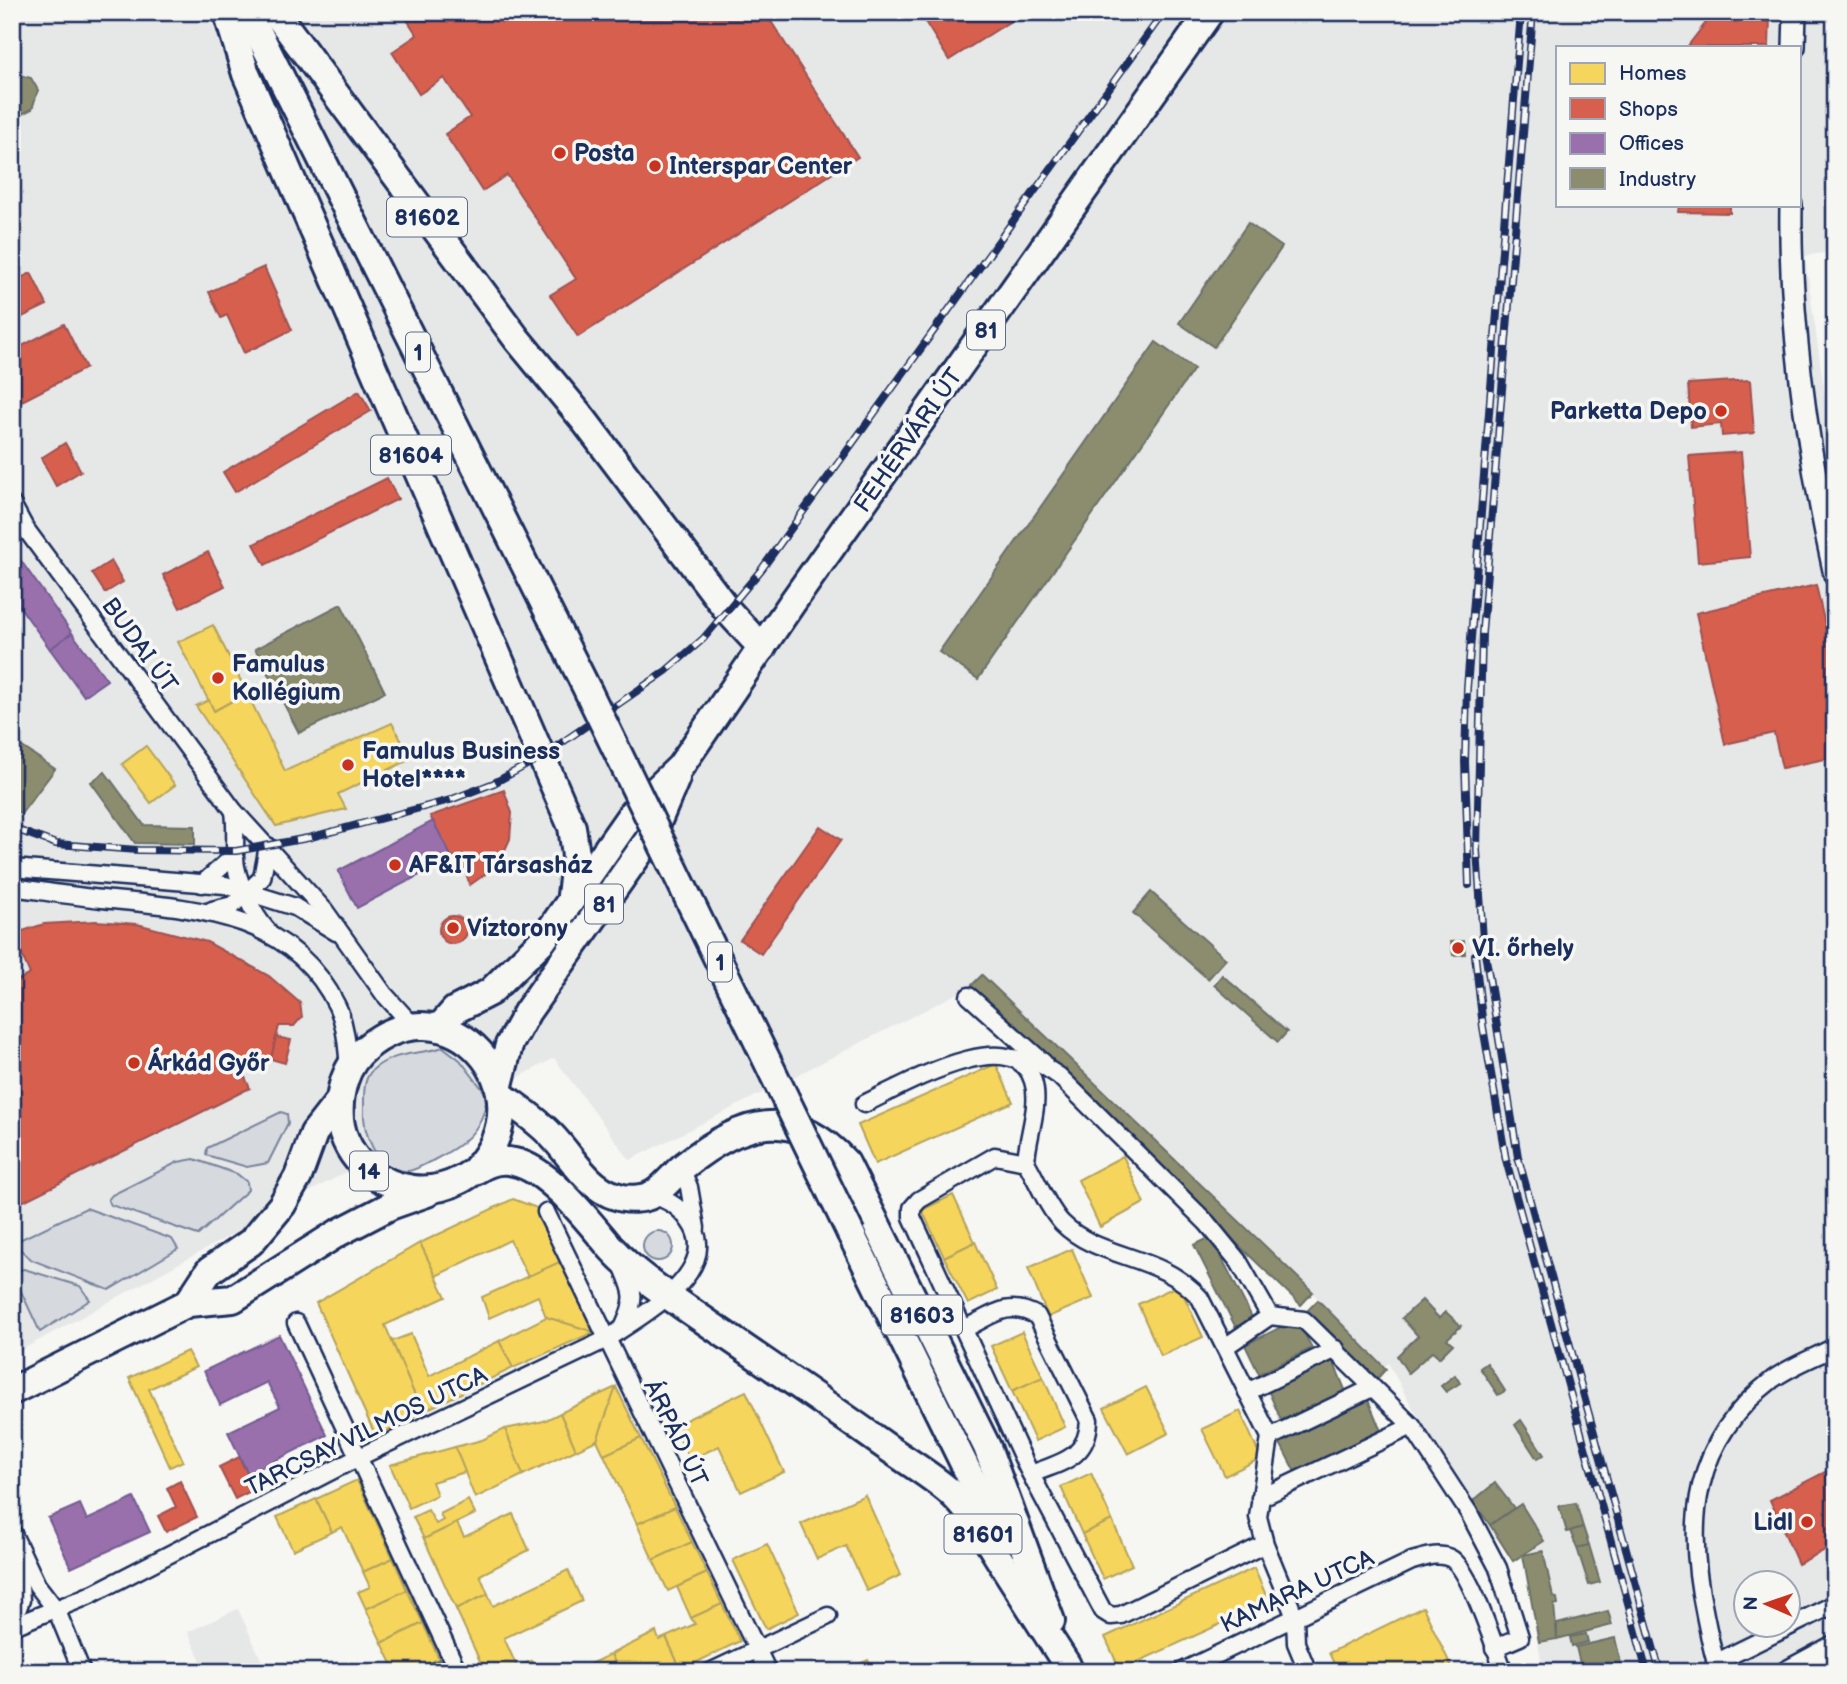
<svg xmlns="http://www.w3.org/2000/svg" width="1847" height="1684" font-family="'Balsamiq Sans',sans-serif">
  <rect width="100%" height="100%" fill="#f6f6f2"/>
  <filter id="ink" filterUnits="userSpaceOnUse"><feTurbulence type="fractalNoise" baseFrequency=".0143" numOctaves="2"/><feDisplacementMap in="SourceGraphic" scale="14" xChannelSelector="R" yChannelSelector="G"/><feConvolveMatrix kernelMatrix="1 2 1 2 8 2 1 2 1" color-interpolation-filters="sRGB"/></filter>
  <g filter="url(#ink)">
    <!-- built -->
    <g fill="#e6e7e7" fill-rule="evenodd">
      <path d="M12,12H1835V251L1805,256L1835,467V1672H1543L1523,1555L1513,1561L1411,1405L1388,1363L1384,1367L1313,1293L1301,1305L970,987L630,1160L554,1058L12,1355ZM1558,47H1800V205H1558ZM1745,1582H1787V1624H1745Z"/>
      <polygon points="238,1609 267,1672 206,1672 188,1632"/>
    </g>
    <!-- green -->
    <g fill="#d6d9dd" stroke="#78849e" stroke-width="2">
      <path d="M443,1047L460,1060L487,1095C484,1131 462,1146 432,1161C424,1164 415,1171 407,1171C375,1171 362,1131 364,1106C364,1091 363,1076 376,1067C397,1051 420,1055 443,1047Z"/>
      <polygon points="281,1112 287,1114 288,1123 268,1163 247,1167 206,1155 207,1148"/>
      <polygon points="194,1159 237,1174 247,1182 248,1190 198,1235 111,1205 108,1200 112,1195 178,1162"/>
      <polygon points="86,1208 172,1239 178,1249 109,1290 32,1260 13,1243"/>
      <circle cx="658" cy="1246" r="15"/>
      <polygon points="24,1269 80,1286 90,1300 40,1332 12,1272"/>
    </g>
    <!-- homes -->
    <g fill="#f6d55c" stroke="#b4a35d" stroke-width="2">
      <polygon points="213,625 247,693 214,711 178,642"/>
      <polygon points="247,693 285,771 392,723 411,759 338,794 346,809 276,826 196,706 209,700 214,711"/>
      <polygon points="146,746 175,785 151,803 122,764"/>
      <polygon points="996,1064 1013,1102 875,1164 858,1125"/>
      <polygon points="1123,1156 1144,1203 1100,1227 1078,1180"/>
      <polygon points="953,1195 975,1242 944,1257 922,1210"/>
      <polygon points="513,1199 537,1208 562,1261 528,1277 510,1240 436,1276 420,1243"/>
      <polygon points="975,1242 997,1290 968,1304 944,1257"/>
      <polygon points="420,1243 446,1297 385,1325 422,1412 376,1437 316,1303"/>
      <polygon points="1072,1249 1093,1298 1048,1317 1028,1268"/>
      <polygon points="562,1261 594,1332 546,1317 538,1296 489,1318 482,1297"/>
      <polygon points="12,1276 22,1301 12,1305"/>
      <polygon points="1179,1285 1203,1337 1161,1356 1138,1304"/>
      <polygon points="546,1317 594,1332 513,1368 499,1341"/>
      <polygon points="1022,1332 1043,1377 1012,1391 991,1346"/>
      <polygon points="411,1334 429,1376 499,1341 513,1368 422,1412 392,1341"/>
      <polygon points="187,1351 196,1367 149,1389 183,1461 170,1467 129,1378"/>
      <polygon points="1043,1377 1065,1427 1035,1441 1012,1391"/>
      <polygon points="616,1387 641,1438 604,1455 597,1440"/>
      <polygon points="616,1387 597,1440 576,1450 560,1413"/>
      <polygon points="1146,1387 1169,1433 1128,1454 1104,1408"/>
      <polygon points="746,1391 784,1472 741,1492 719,1446 690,1460 673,1426"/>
      <polygon points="1240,1411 1261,1458 1225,1476 1202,1429"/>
      <polygon points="560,1413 576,1450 523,1475 505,1429 544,1421"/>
      <polygon points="505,1429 523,1475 475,1498 455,1447 482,1440"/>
      <polygon points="641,1438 675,1507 637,1524 604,1455"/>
      <polygon points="455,1447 465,1472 432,1482 437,1495 409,1508 390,1465"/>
      <polygon points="1091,1473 1112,1520 1082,1534 1061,1487"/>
      <polygon points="357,1480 393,1558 363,1572 342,1527 332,1532 316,1499"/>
      <polygon points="865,1495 901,1575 867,1591 846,1546 817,1559 801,1524"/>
      <polygon points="316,1499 332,1532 293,1550 277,1517"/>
      <polygon points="468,1500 475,1514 424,1539 413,1517 428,1510 436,1524 443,1520 440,1514"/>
      <polygon points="675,1507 692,1542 653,1560 637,1524"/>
      <polygon points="513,1514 529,1550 480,1575 488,1594 456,1609 424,1539 457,1523 464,1537"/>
      <polygon points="1112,1520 1132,1565 1103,1579 1082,1534"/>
      <polygon points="692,1542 707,1573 668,1591 653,1560"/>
      <polygon points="767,1544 799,1613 766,1629 733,1560"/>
      <polygon points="393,1558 407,1590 366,1609 358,1592 370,1587 363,1572"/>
      <polygon points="1254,1568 1269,1602 1120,1670 1105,1637"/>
      <polygon points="568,1570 582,1601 504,1638 517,1667 507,1672 485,1672 456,1609 488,1594 493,1606"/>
      <polygon points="707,1573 722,1604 691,1618 677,1587"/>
      <polygon points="407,1590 423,1623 382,1643 366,1609"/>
      <polygon points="722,1604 740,1641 681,1670 666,1637 695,1624 691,1618"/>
      <polygon points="1423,1607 1454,1672 1338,1672 1329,1653"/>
      <polygon points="423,1623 439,1659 410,1672 396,1672 382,1643"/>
      <polygon points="656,1632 659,1640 666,1637 681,1670 619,1672 611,1654"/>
      <polygon points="16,1654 23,1672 12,1672 12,1656"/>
      <polygon points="611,1654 619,1672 573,1672"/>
      <polygon points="868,1660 873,1672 841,1672"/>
      <polygon points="531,1661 536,1672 507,1672 517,1667"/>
    </g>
    <!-- shops -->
    <g fill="#d6604d" stroke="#9e5152" stroke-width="2">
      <polygon points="402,12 765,12 858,157 578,337 550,295 576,279 507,175 482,191 445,134 470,117 444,78 419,94 392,52 417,35"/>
      <polygon points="919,12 1025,12 949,60"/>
      <polygon points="1711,16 1770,17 1769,47 1687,47"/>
      <polygon points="1679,205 1730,205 1730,213 1678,212"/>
      <polygon points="264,267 292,330 244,353 227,315 221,318 209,292"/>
      <polygon points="31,273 47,305 12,322 12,282"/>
      <polygon points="64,324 86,368 12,406 12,351"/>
      <polygon points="1750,380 1754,433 1722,436 1721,424 1691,427 1688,384"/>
      <polygon points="359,391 371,411 235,492 223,472"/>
      <polygon points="65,443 81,471 56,486 41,458"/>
      <polygon points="1741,452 1750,557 1698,562 1689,456"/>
      <polygon points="387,478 398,499 265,565 254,544"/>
      <polygon points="208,552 225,586 180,608 163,575"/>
      <polygon points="111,561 123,582 105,593 92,573"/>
      <polygon points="1816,585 1835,669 1835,757 1782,768 1774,733 1725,744 1696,613"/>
      <polygon points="504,790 512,813 510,839 498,865 470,885 459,855 452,858 430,816"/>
      <polygon points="820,826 841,840 761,954 740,940"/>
      <circle cx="453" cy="930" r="14"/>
      <polygon points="96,921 137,924 207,942 269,976 300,1003 302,1017 294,1026 279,1026 271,1059 240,1067 250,1088 12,1207 12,983 30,974 13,934 44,924"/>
      <polygon points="276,1037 291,1040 285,1063 271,1059"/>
      <polygon points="239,1457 255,1489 235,1499 219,1467"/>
      <polygon points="1835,1467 1835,1545 1798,1564 1770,1500"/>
      <polygon points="180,1481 197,1517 166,1532 158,1516 176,1507 167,1488"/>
    </g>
    <!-- offices -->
    <g fill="#9970ab" stroke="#735c94" stroke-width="2">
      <polygon points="12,548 72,633 50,649 12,596"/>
      <polygon points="72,633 107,680 84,696 50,649"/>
      <polygon points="433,821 452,858 357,908 338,871"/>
      <polygon points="279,1335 327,1435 248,1474 228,1432 280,1407 267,1382 220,1405 204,1371"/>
      <polygon points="134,1498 150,1532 71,1568 48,1518 80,1504 87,1520"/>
    </g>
    <!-- industry -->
    <g fill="#8c8c6e" stroke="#6a7069" stroke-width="2">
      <polygon points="12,73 31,78 38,90 32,109 20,115 12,115"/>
      <polygon points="1248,223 1282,247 1214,347 1179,323"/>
      <polygon points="1156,342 1194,369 978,679 939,652"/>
      <polygon points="341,604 385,692 299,733 255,649"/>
      <polygon points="12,740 55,769 21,814 12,808"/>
      <polygon points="105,772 144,825 195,826 195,844 135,843 91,782"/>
      <polygon points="1151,892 1226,959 1208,979 1133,913"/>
      <polygon points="1464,941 1465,954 1453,955 1451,942"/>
      <polygon points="982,975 1313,1292 1301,1305 970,987"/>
      <polygon points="1222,975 1287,1032 1278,1042 1214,985"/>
      <polygon points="1211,1237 1254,1321 1237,1330 1194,1245"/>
      <polygon points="1318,1300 1386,1369 1376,1380 1307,1311"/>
      <polygon points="1422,1300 1439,1318 1446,1312 1461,1326 1447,1339 1453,1344 1439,1358 1433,1351 1408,1373 1397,1356 1418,1336 1402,1318"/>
      <polygon points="1297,1319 1312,1348 1259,1374 1245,1345"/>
      <polygon points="1333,1361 1346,1392 1281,1420 1268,1390"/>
      <polygon points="1487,1363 1505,1391 1498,1395 1480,1368"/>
      <polygon points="1455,1375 1460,1383 1446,1392 1441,1386"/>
      <polygon points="1368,1400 1381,1431 1295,1472 1280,1443"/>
      <polygon points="1521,1420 1544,1455 1537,1459 1515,1425"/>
      <polygon points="1495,1483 1514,1508 1490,1525 1473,1501"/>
      <polygon points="1576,1503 1583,1527 1567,1532 1559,1506"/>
      <polygon points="1521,1504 1544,1541 1513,1561 1490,1525"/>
      <polygon points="1583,1527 1589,1545 1577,1548 1570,1531"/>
      <polygon points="1589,1545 1600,1582 1589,1585 1577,1548"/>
      <polygon points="1543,1551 1553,1597 1557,1598 1558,1604 1554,1605 1557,1639 1539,1642 1523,1555"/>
      <polygon points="1608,1611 1612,1625 1557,1639 1557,1624"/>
      <polygon points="1586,1634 1588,1642 1572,1646 1570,1637"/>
      <polygon points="1615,1638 1623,1672 1582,1672 1576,1647"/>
      <polygon points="439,1659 445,1672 410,1672"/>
    </g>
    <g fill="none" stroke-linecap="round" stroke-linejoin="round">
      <defs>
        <g id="minor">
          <polyline points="12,504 25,528 234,811 325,911 384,994 414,1027"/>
          <path d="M234,811C236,827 235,840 235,855C234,876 254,917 268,931"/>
          <polyline points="12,868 225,885 295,907 336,932"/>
          <polyline points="202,884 234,856"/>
          <path d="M12,887C42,891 72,896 102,899C193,908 292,912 337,1006C346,1025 347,1047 349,1068"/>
          <polyline points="212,910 233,905 262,878 268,846"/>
          <polyline points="969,996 1044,1063"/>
          <polyline points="1012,1058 1034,1060 1059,1076 1207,1223 1239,1262 1270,1316 1304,1320 1412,1426 1469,1513 1498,1568 1520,1637 1494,1648"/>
          <path d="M864,1104C897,1089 1015,1019 1033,1081C1041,1105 1027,1136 1026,1162"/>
          <polyline points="681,1168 689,1187 696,1228"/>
          <polyline points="546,1212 768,1672"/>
          <path d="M622,1265C634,1293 637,1297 624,1326"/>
          <polyline points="296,1323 458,1672"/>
          <path d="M964,1329C991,1316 1008,1299 1037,1316L1089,1420C1088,1458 1062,1462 1031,1474"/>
          <polyline points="1225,1347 1270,1316"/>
          <polyline points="1247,1392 1336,1349"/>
          <polyline points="1270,1437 1372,1388"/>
          <polyline points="1260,1498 1412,1426"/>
          <polyline points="12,1532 37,1585 57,1611 82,1672"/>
          <path d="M1265,1544L1121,1615L1111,1616L1103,1611L1027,1467L912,1217V1208L919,1200L995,1156L1026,1162C1037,1180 1047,1207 1062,1223C1099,1260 1161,1253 1200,1298L1270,1437L1258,1517L1265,1544L1295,1617L1296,1643L1308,1672"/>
          <polyline points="12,1624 21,1600 18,1558"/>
          <path d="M12,1627C40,1614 67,1606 94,1593L357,1458L605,1340C638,1318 719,1274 693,1227C683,1209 671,1201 652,1195"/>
          <polyline points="1715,1663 1835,1604"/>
          <polyline points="710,1672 828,1616"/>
          <path d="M1181,1672L1412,1561C1424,1558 1437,1552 1450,1558C1470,1567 1495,1649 1504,1672"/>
          <path d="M1719,1672C1712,1653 1709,1634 1705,1615C1685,1522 1692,1441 1773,1379C1791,1366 1815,1357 1835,1347"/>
        </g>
        <g id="tertiary">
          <polyline points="1794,47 1795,12"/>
          <path d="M1791,205C1789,328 1808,454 1835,575"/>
          <polyline points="1787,1672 1835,1646"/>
        </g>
        <g id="primary">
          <polyline points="227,12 246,74 572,827 576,855 571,895"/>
          <polyline points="248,12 588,691"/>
          <polyline points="275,12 517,339 583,419 728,611 762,648"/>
          <polyline points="439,1028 455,1010 490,992 543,940 633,812 680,767 792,603 1210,12"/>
          <polyline points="499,1085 509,1045 527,1012 652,835 676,778"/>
          <path d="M501,1095C518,1108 537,1120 551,1135C571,1155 587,1188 616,1196C626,1200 643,1200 653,1194C664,1188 674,1174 684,1166C741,1120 792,1104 846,1163L987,1447L1051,1621"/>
          <path d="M476,1169C549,1088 449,979 366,1048C345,1065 338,1093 340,1119C342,1139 353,1158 368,1170C394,1191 430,1196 460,1180C479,1169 491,1157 514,1162C549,1169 589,1222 611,1248C637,1277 674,1299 705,1321C765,1362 825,1403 884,1445C905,1460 929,1474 949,1491C971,1510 987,1540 1003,1565C1024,1598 1046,1632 1067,1665"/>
          <polyline points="851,1234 997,1531"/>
          <polyline points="188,1303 209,1271 251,1242 282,1205 298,1177 314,1133 339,1101"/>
          <polyline points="12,1391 188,1303 233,1299 338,1233 390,1206 427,1193"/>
        </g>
      </defs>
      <!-- minor casing -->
      <use href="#minor" stroke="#1b2f5e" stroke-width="21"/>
      <!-- tertiary casing -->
      <use href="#tertiary" stroke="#1b2f5e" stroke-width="26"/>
      <!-- primary casing -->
      <use href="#primary" stroke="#1b2f5e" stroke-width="32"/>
      <!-- minor -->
      <use href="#minor" stroke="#f6f6f2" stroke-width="16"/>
      <!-- tertiary -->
      <use href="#tertiary" stroke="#f6f6f2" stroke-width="21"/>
      <!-- primary -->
      <use href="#primary" stroke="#f6f6f2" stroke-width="26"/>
      <defs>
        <g id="rail">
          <polyline points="1533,12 1482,633 1477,850 1483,940 1518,1157 1660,1672"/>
          <polyline points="12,828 56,844 138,850 236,851 308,838 450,800 494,783 541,757 666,671 703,639 761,570 1164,12"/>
          <polyline points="1469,885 1465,762 1467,688 1521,12"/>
          <polyline points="1475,955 1483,1027 1506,1160 1647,1672"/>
        </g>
      </defs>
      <!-- rail casing -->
      <use href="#rail" stroke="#1b2f5e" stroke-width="8"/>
      <!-- rail -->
      <use href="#rail" stroke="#f6f6f2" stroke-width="5" stroke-dasharray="16" stroke-linecap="butt"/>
      <defs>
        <polyline id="primary-bridge" points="588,691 851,1234"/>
      </defs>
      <!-- primary-bridge casing -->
      <use href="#primary-bridge" stroke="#1b2f5e" stroke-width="32" stroke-linecap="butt"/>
      <!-- primary-bridge -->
      <use href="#primary-bridge" stroke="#f6f6f2" stroke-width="26"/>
    </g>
  </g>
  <!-- markers -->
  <g fill="#c8321e" stroke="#f6f6f2" stroke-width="2.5">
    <circle cx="560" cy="153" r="7"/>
    <circle cx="655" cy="166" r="7"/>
    <circle cx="1721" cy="411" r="7"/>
    <circle cx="218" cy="678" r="7"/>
    <circle cx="348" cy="765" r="7"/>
    <circle cx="395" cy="865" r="7"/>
    <circle cx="453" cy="928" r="7"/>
    <circle cx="1458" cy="948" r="7"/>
    <circle cx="134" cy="1063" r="7"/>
    <circle cx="1807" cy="1522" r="7"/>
  </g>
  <g text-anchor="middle" stroke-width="7" stroke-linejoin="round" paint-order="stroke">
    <!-- shield labels -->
    <g fill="#f6f6f2" stroke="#5d6b8a" stroke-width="2">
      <rect x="387" y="197.5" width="80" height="39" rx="5"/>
      <rect x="967" y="310.5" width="38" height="39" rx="5"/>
      <rect x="406" y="332.5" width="24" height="39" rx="5"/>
      <rect x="371" y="435.5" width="80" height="39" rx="5"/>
      <rect x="585" y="884.5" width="38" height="39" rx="5"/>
      <rect x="708" y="942.5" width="24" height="39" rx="5"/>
      <rect x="350" y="1151.5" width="38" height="39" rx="5"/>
      <rect x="882" y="1295.5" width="80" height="39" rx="5"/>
      <rect x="944.5" y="1514.5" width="77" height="39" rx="5"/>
    </g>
    <g font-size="23" font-weight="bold" fill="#1b2f5e">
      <text x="427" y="225">81602</text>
      <text x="986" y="338">81</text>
      <text x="418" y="360">1</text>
      <text x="411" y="463">81604</text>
      <text x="604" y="912">81</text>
      <text x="720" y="970">1</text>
      <text x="369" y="1179">14</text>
      <text x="922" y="1323">81603</text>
      <text x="983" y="1542">81601</text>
    </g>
    <!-- poi labels -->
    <g font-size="24" font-weight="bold" fill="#1b2f5e" stroke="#f6f6f2" text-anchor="start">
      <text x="574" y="161">Posta</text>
      <text x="669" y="174">Interspar Center</text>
      <text x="1707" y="419" text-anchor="end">Parketta Depo</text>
      <text x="232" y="672">Famulus<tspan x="232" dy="28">Kollégium</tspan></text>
      <text x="362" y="759">Famulus Business<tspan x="362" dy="28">Hotel****</tspan></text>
      <text x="409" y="873">AF&amp;IT Társasház</text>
      <text x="467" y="936">Víztorony</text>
      <text x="1472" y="956">VI. őrhely</text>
      <text x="148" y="1071">Árkád Győr</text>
      <text x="1793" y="1530" text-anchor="end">Lidl</text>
    </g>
    <!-- street labels -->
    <g font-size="24" fill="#1b2f5e" stroke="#f6f6f2">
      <text transform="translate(908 440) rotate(-55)" y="8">FEHÉRVÁRI ÚT</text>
      <text transform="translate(140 645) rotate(54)" y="8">BUDAI ÚT</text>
      <text transform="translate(366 1431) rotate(-26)" y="8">TARCSAY VILMOS UTCA</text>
      <text transform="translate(676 1433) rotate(64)" y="8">ÁRPÁD ÚT</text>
      <text transform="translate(1297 1591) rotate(-25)" y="8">KAMARA UTCA</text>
    </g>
  </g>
  <!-- margin -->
  <rect width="1847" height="1684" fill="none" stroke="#f6f6f2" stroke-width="42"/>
  <rect x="21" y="21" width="1805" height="1642" fill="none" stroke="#1b2f5e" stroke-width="2.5" filter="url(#ink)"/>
  <!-- legend -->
  <rect x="1556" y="46" width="245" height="161" fill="#f6f6f2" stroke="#9ea6b7" stroke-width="2"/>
  <rect x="1570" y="63" width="35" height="21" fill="#f6d55c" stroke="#9ea6b7" stroke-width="2"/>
  <text x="1619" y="80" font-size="21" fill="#1b2f5e">Homes</text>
  <rect x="1570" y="98" width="35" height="21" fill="#d6604d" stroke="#9ea6b7" stroke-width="2"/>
  <text x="1619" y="116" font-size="21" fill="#1b2f5e">Shops</text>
  <rect x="1570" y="133" width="35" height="21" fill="#9970ab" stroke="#9ea6b7" stroke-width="2"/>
  <text x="1619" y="150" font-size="21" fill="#1b2f5e">Offices</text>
  <rect x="1570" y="168" width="35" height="21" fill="#8c8c6e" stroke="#9ea6b7" stroke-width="2"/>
  <text x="1619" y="186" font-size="21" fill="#1b2f5e">Industry</text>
  <!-- north arrow -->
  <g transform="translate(1767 1604) rotate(272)"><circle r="33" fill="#f6f6f2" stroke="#9ea6b7" stroke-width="2"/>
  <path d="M0-5L12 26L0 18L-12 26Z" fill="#c8321e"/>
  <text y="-10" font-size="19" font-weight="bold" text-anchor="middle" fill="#1b2f5e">N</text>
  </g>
</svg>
